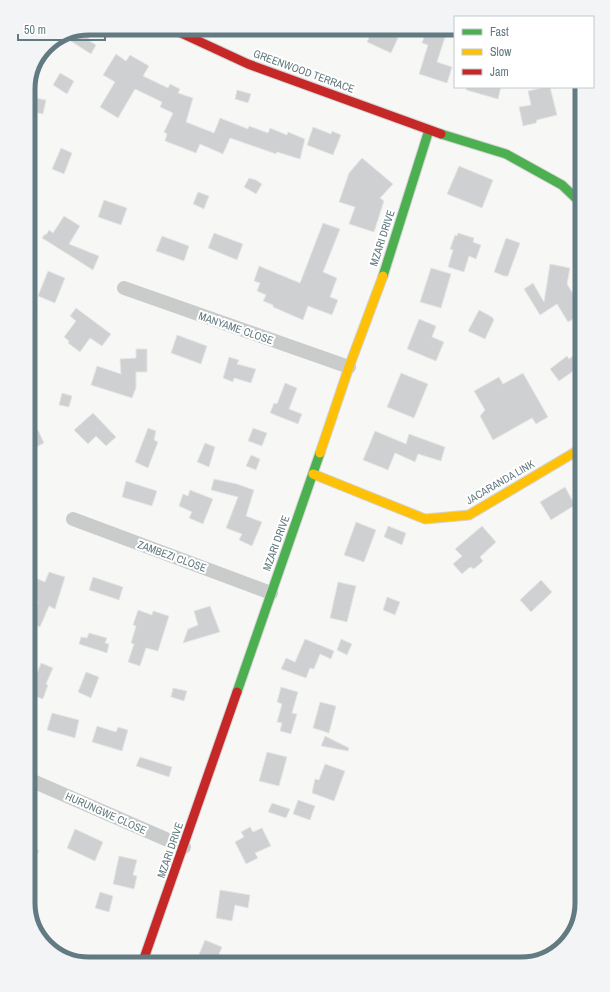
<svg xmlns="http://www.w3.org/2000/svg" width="610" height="992" font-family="'Archivo Narrow',sans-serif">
  <rect width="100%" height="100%" fill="#f7f7f6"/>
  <!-- building -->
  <g fill="#ced0d1" stroke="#e6e6e6">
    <polygon points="373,28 378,28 398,38 391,53 367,42"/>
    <polygon points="427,28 448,28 437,62 452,67 447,83 419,74 428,45 422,43"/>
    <polygon points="87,29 92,33 88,40 96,45 91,54 66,38"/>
    <polygon points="116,54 126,61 130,55 149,66 143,76 168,88 170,84 180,89 178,93 193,98 186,122 214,133 220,118 248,129 249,126 268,133 270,128 287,135 288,132 305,139 300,159 277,152 276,154 230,138 223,154 200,144 196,153 165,141 167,134 164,132 173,113 160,107 162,102 135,89 118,118 100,107 115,82 103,75"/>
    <polygon points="60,73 74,81 67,94 53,85"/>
    <polygon points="467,87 501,87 498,99 466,90"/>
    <polygon points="546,87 550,87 557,115 537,120 536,123 523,126 519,107 531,105 528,91"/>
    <polygon points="237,90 251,94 248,103 235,99"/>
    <polygon points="36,98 46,100 43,114 33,112"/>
    <polygon points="313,127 331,134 332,131 341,135 333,155 307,145"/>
    <polygon points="61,148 72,153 64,174 52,169"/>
    <polygon points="362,158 393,184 380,198 384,201 374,232 349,224 355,207 339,202 349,173"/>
    <polygon points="459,166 493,180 482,208 447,194"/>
    <polygon points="249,178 256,180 262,184 256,194 244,187"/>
    <polygon points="198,192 209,196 204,209 193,204"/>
    <polygon points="104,200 127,208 121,225 98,217"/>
    <polygon points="64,216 80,226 69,244 99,256 93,270 42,238 45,234 46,235 49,230 53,233"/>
    <polygon points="323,223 340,229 323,272 337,278 330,297 338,300 332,315 308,306 303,320 273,307 273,305 263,301 266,295 257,291 260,283 254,281 259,266 300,283"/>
    <polygon points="214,233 243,244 237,260 208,248"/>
    <polygon points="458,233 474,238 473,242 481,245 476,259 469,256 464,272 448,267 453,250 450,249 455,235 457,236"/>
    <polygon points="162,236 189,246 184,261 156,251"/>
    <polygon points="506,238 520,243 508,276 504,276 494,272"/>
    <polygon points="550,264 570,268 567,284 582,308 582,314 568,322 557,304 540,315 524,289 533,283 544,302"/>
    <polygon points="431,268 451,274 441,308 420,302"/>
    <polygon points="48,271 65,278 55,303 38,296"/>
    <polygon points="76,308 111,334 102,346 90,338 80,352 68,343 69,341 64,337 76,321 70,316"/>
    <polygon points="479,310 492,317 494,320 485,339 468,331"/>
    <polygon points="419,319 436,326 432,337 444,342 436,361 407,349"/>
    <polygon points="177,335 207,346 201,364 171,353"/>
    <polygon points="136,349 147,349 147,372 136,372 136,388 132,398 91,385 97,366 121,374 120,359 136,358"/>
    <polygon points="582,349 582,365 559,381 550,369 567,356 569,359"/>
    <polygon points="229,357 239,360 237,364 256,369 251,383 234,378 233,382 223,378"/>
    <polygon points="401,373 428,384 414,418 387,407"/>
    <polygon points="523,373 548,417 536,424 532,418 493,440 480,416 485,410 474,391 499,377 503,384"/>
    <polygon points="285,383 297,388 289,409 302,414 298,424 270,413 274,403 277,404"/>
    <polygon points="62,393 72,396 69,407 59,405"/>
    <polygon points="93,413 116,437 106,446 96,436 88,444 74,430"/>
    <polygon points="148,428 156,431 154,440 158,442 148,468 135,462"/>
    <polygon points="253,428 267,433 262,446 248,441"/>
    <polygon points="38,430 44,443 28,451 28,435"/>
    <polygon points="375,431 406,444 409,434 445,447 441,461 418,454 415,462 395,453 388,470 363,460"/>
    <polygon points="205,443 215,447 209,467 197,462"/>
    <polygon points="251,455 260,459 256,470 246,466"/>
    <polygon points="214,479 237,484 254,490 246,516 262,522 252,546 239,540 242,534 226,528 238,497 211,490"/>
    <polygon points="126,481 157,491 152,506 122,497"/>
    <polygon points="565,487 575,505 551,520 540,502"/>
    <polygon points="190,490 213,499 203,524 189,518 192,512 179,506 183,494 188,496"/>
    <polygon points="356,522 376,530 364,562 344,555"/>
    <polygon points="388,526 406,533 402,545 384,537"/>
    <polygon points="482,526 496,542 480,557 483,561 474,569 470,567 462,574 453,564 462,556 455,549"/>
    <polygon points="49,572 65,577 55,609 49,606 40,627 29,622 38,602 28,599 28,592 33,577 45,582"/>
    <polygon points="93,577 123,587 119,600 89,590"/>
    <polygon points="541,580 552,592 531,612 520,600"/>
    <polygon points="338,582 356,586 347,622 330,618"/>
    <polygon points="387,597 400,602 395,615 383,610"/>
    <polygon points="210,606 220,632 183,643 188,629 198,625 194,611"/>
    <polygon points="138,610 152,615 153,611 169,616 158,651 146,648 140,666 128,662 134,644 131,643 136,626 133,625"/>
    <polygon points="89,633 107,638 105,643 109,644 107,653 79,644 81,637 87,638"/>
    <polygon points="305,639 334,651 331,659 320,654 314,669 310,668 306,678 281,669 286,658 295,662"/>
    <polygon points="341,639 352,644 347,655 337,650"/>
    <polygon points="41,663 53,668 46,684 48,685 43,699 28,694 28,682 33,683"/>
    <polygon points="86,672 99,677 91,698 78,692"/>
    <polygon points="281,687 298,692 292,713 297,714 291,734 280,731 282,723 277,722 282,704 277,702"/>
    <polygon points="173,688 187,691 184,701 171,697"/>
    <polygon points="320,702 336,706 329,733 313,728"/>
    <polygon points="52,713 79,720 75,738 47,730"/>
    <polygon points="97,726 116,732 118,727 128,730 122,751 92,742"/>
    <polygon points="325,736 349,748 348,751 321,746"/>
    <polygon points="267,752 287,757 279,786 259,781"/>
    <polygon points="140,757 172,767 169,777 136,766"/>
    <polygon points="325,764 345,771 334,801 312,793 315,779 319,780"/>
    <polygon points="298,800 315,806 310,820 293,814"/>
    <polygon points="272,803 290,809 286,818 268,812"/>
    <polygon points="250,827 253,832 262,828 271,846 255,853 258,858 246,864 235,842 244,837 241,832"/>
    <polygon points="75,829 103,842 95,861 67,848"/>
    <polygon points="28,844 39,851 28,870"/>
    <polygon points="119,856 137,860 133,875 137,876 134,889 113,884"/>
    <polygon points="220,890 250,895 248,908 235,905 232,921 216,918"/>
    <polygon points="100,892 113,896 109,912 95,908"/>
    <polygon points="205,940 222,947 215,964 195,964"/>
  </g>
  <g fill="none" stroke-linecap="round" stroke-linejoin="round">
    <defs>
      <g id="fast">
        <polyline points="441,134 506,154 562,185 582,204"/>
        <polyline points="383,276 429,130"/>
        <polyline points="237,692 320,453"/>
      </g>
      <g id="slow">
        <polyline points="320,453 349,367 383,276"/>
        <polyline points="313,474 425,519 469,515 582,448"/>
      </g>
      <g id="jam">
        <polyline points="174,28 181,33 248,64 441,134"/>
        <polyline points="142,964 237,692"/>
      </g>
    </defs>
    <!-- fast casing -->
    <use href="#fast" stroke="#d3d4d4" stroke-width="11"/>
    <!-- slow casing -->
    <use href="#slow" stroke="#d3d4d4" stroke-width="11"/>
    <!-- jam casing -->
    <use href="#jam" stroke="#d3d4d4" stroke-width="11"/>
    <!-- street -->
    <g stroke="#cacccc" stroke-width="14">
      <polyline points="124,288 349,367"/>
      <polyline points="73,519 271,593"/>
      <polyline points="28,779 184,847"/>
    </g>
    <!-- fast -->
    <use href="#fast" stroke="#4caf50" stroke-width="9"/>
    <!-- slow -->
    <use href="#slow" stroke="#ffc107" stroke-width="9"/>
    <!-- jam -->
    <use href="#jam" stroke="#c62828" stroke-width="9"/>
  </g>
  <g text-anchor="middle" stroke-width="4" stroke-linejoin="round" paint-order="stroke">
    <!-- street labels -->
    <g font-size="11" fill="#627a81" stroke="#fff">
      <text transform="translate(304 71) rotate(20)" y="4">GREENWOOD TERRACE</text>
      <text transform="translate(382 238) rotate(-72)" y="4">MZARI DRIVE</text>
      <text transform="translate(236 328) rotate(19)" y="4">MANYAME CLOSE</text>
      <text transform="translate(500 482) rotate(-30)" y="4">JACARANDA LINK</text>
      <text transform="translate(276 543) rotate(-70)" y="4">MZARI DRIVE</text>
      <text transform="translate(172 556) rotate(20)" y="4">ZAMBEZI CLOSE</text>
      <text transform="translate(106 813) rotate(24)" y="4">HURUNGWE CLOSE</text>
      <text transform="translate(170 850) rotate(-71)" y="4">MZARI DRIVE</text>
    </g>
  </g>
  <!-- crop -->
  <path d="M0 0H610V992H0ZM89 35H521A54 54 0 0 1 575 89V903A54 54 0 0 1 521 957H89A54 54 0 0 1 35 903V89A54 54 0 0 1 89 35Z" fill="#f2f4f5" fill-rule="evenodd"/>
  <path fill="none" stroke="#627a81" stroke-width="5" d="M89 35H521A54 54 0 0 1 575 89V903A54 54 0 0 1 521 957H89A54 54 0 0 1 35 903V89A54 54 0 0 1 89 35Z"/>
  <!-- legend -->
  <rect x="454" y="16" width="140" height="72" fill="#ffffff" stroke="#c0cacd"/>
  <rect x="462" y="29" width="20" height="6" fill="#4caf50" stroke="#c0cacd"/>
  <text x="490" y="36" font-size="12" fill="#627a81">Fast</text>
  <rect x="462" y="49" width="20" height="6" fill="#ffc107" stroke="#c0cacd"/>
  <text x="490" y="56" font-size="12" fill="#627a81">Slow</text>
  <rect x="462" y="69" width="20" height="6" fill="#c62828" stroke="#c0cacd"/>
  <text x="490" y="76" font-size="12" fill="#627a81">Jam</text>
  <!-- scale -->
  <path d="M18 34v6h87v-6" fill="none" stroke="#627a81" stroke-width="2"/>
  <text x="24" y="34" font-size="12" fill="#627a81" stroke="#ffffff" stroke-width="3" paint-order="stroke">50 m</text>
</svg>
